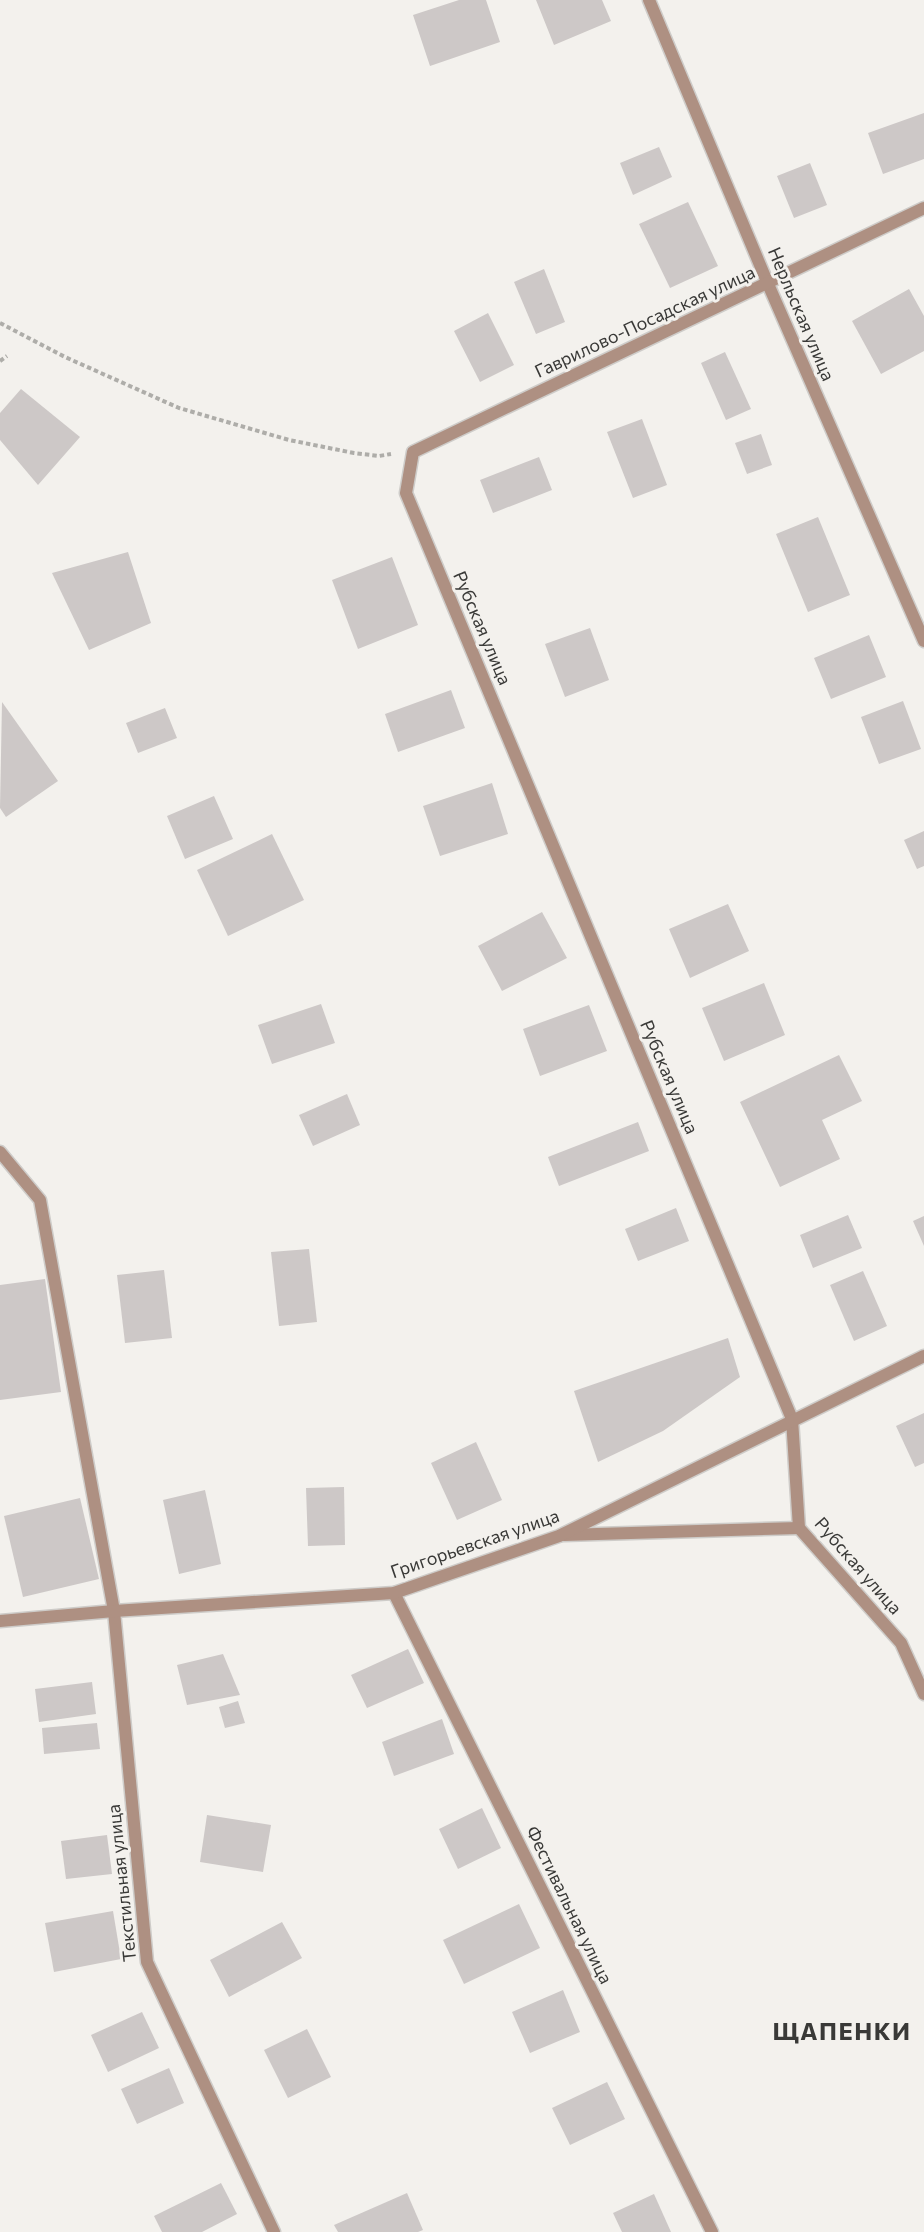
<svg xmlns="http://www.w3.org/2000/svg" width="924" height="2232" font-family="Commissioner,sans-serif">
  <rect width="100%" height="100%" fill="#f3f1ed"/>
  <!-- building -->
  <g fill="#cdc8c7">
    <polygon points="459,0 486,0 500,42 430,66 413,15"/>
    <polygon points="536,0 602,0 611,21 554,45"/>
    <polygon points="924,113 924,159 883,174 868,133"/>
    <polygon points="659,147 672,177 633,195 620,163"/>
    <polygon points="810,163 827,205 794,218 777,176"/>
    <polygon points="688,202 718,266 670,288 639,224"/>
    <polygon points="544,269 565,322 536,334 514,282"/>
    <polygon points="909,289 924,316 924,351 881,374 852,321"/>
    <polygon points="488,313 514,365 480,382 454,331"/>
    <polygon points="725,352 751,409 726,420 701,363"/>
    <polygon points="21,389 80,437 38,485 0,440 0,413"/>
    <polygon points="642,419 667,485 633,498 607,432"/>
    <polygon points="761,434 772,465 747,474 735,443"/>
    <polygon points="539,457 552,490 493,513 480,480"/>
    <polygon points="818,517 850,595 808,612 776,534"/>
    <polygon points="128,552 151,623 89,650 52,573"/>
    <polygon points="392,557 418,625 358,649 332,580"/>
    <polygon points="590,628 609,680 565,697 545,644"/>
    <polygon points="869,635 886,677 831,699 814,658"/>
    <polygon points="451,690 465,728 398,752 385,714"/>
    <polygon points="903,701 921,749 879,764 861,717"/>
    <polygon points="2,702 58,781 6,817 0,808"/>
    <polygon points="165,708 177,738 138,753 126,723"/>
    <polygon points="492,783 508,834 440,856 423,806"/>
    <polygon points="214,796 233,839 185,859 167,816"/>
    <polygon points="924,831 924,866 917,869 904,840"/>
    <polygon points="272,834 304,900 228,936 197,870"/>
    <polygon points="728,904 749,951 690,978 669,929"/>
    <polygon points="542,912 567,958 502,991 478,946"/>
    <polygon points="764,983 785,1035 724,1061 702,1008"/>
    <polygon points="321,1004 335,1043 272,1064 258,1025"/>
    <polygon points="589,1005 607,1051 540,1076 523,1029"/>
    <polygon points="839,1055 862,1101 822,1120 840,1159 780,1187 740,1102"/>
    <polygon points="347,1094 360,1125 313,1146 299,1115"/>
    <polygon points="638,1122 649,1151 559,1186 548,1157"/>
    <polygon points="676,1208 689,1241 638,1261 625,1229"/>
    <polygon points="848,1215 862,1248 813,1268 800,1235"/>
    <polygon points="924,1216 924,1246 913,1221"/>
    <polygon points="309,1249 317,1322 279,1326 271,1252"/>
    <polygon points="164,1270 172,1338 125,1343 117,1275"/>
    <polygon points="863,1271 887,1326 854,1341 830,1285"/>
    <polygon points="45,1279 61,1392 0,1400 0,1285"/>
    <polygon points="728,1338 740,1377 663,1431 598,1462 574,1391"/>
    <polygon points="924,1413 924,1463 915,1467 896,1426"/>
    <polygon points="476,1442 502,1500 457,1520 431,1463"/>
    <polygon points="344,1487 345,1545 308,1546 306,1488"/>
    <polygon points="205,1490 221,1564 179,1574 163,1500"/>
    <polygon points="80,1498 99,1579 23,1597 4,1516"/>
    <polygon points="408,1649 424,1683 367,1708 351,1675"/>
    <polygon points="223,1654 240,1695 187,1705 177,1665"/>
    <polygon points="92,1682 96,1714 39,1722 35,1689"/>
    <polygon points="238,1701 245,1723 225,1728 219,1707"/>
    <polygon points="442,1719 454,1754 394,1776 382,1742"/>
    <polygon points="97,1723 100,1749 44,1754 42,1728"/>
    <polygon points="482,1808 501,1848 458,1869 439,1829"/>
    <polygon points="207,1815 271,1825 263,1872 200,1862"/>
    <polygon points="107,1835 112,1874 66,1879 61,1841"/>
    <polygon points="519,1904 540,1948 464,1984 443,1940"/>
    <polygon points="113,1911 121,1959 54,1972 45,1923"/>
    <polygon points="282,1922 302,1958 229,1997 210,1960"/>
    <polygon points="563,1990 580,2032 530,2053 512,2012"/>
    <polygon points="142,2012 159,2048 108,2072 91,2035"/>
    <polygon points="307,2029 331,2077 288,2098 264,2050"/>
    <polygon points="169,2068 184,2103 137,2124 121,2089"/>
    <polygon points="607,2082 625,2119 570,2145 552,2108"/>
    <polygon points="221,2183 237,2214 202,2232 162,2232 154,2216"/>
    <polygon points="407,2193 423,2230 418,2232 338,2232 334,2225"/>
    <polygon points="654,2194 671,2232 622,2232 613,2213"/>
  </g>
  <g fill="none" stroke-linecap="round" stroke-linejoin="round">
    <defs>
      <g id="minor">
        <polyline points="649,0 768,284 924,641"/>
        <polyline points="924,208 413,452 406,493 792,1419 799,1528 901,1643 924,1694"/>
        <polyline points="0,1152 40,1200 114,1611 147,1962 274,2232"/>
        <polyline points="564,1535 799,1528"/>
        <polyline points="394,1593 712,2232"/>
        <polyline points="0,1621 114,1611 394,1593 559,1536 924,1356"/>
      </g>
    </defs>
    <!-- minor casing -->
    <use href="#minor" stroke="#ceccc9" stroke-width="15"/>
    <!-- path -->
    <g stroke="#aeada9" stroke-width="4" stroke-dasharray="4.5 3" stroke-linecap="butt">
      <polyline points="0,323 65,357 179,408 289,440 354,453 379,456 391,454"/>
      <polyline points="0,361 7,356"/>
    </g>
    <!-- minor -->
    <use href="#minor" stroke="#ae9082" stroke-width="12"/>
  </g>
  <g text-anchor="middle" stroke-width="6" stroke-linejoin="round" paint-order="stroke">
    <!-- street labels -->
    <g font-size="18" fill="#393937" stroke="#f3f1ed">
      <text transform="translate(801 314) rotate(67)" y="6">Нерльская улица</text>
      <text transform="translate(645 322) rotate(-25)" y="6">Гаврилово-Посадская улица</text>
      <text transform="translate(482 628) rotate(67)" y="6">Рубская улица</text>
      <text transform="translate(669 1077) rotate(67)" y="6">Рубская улица</text>
      <text transform="translate(475 1544) rotate(-19)" y="6">Григорьевская улица</text>
      <text transform="translate(858 1566) rotate(49)" y="6">Рубская улица</text>
      <text transform="translate(122 1883) rotate(-96)" y="6">Текстильная улица</text>
      <text transform="translate(569 1905) rotate(64)" y="6">Фестивальная улица</text>
    </g>
    <!-- district labels -->
    <g font-size="24" font-weight="bold" letter-spacing="1.5" fill="#393937" stroke="#f3f1ed">
      <text x="842" y="2040">ЩАПЕНКИ</text>
    </g>
  </g>
</svg>
